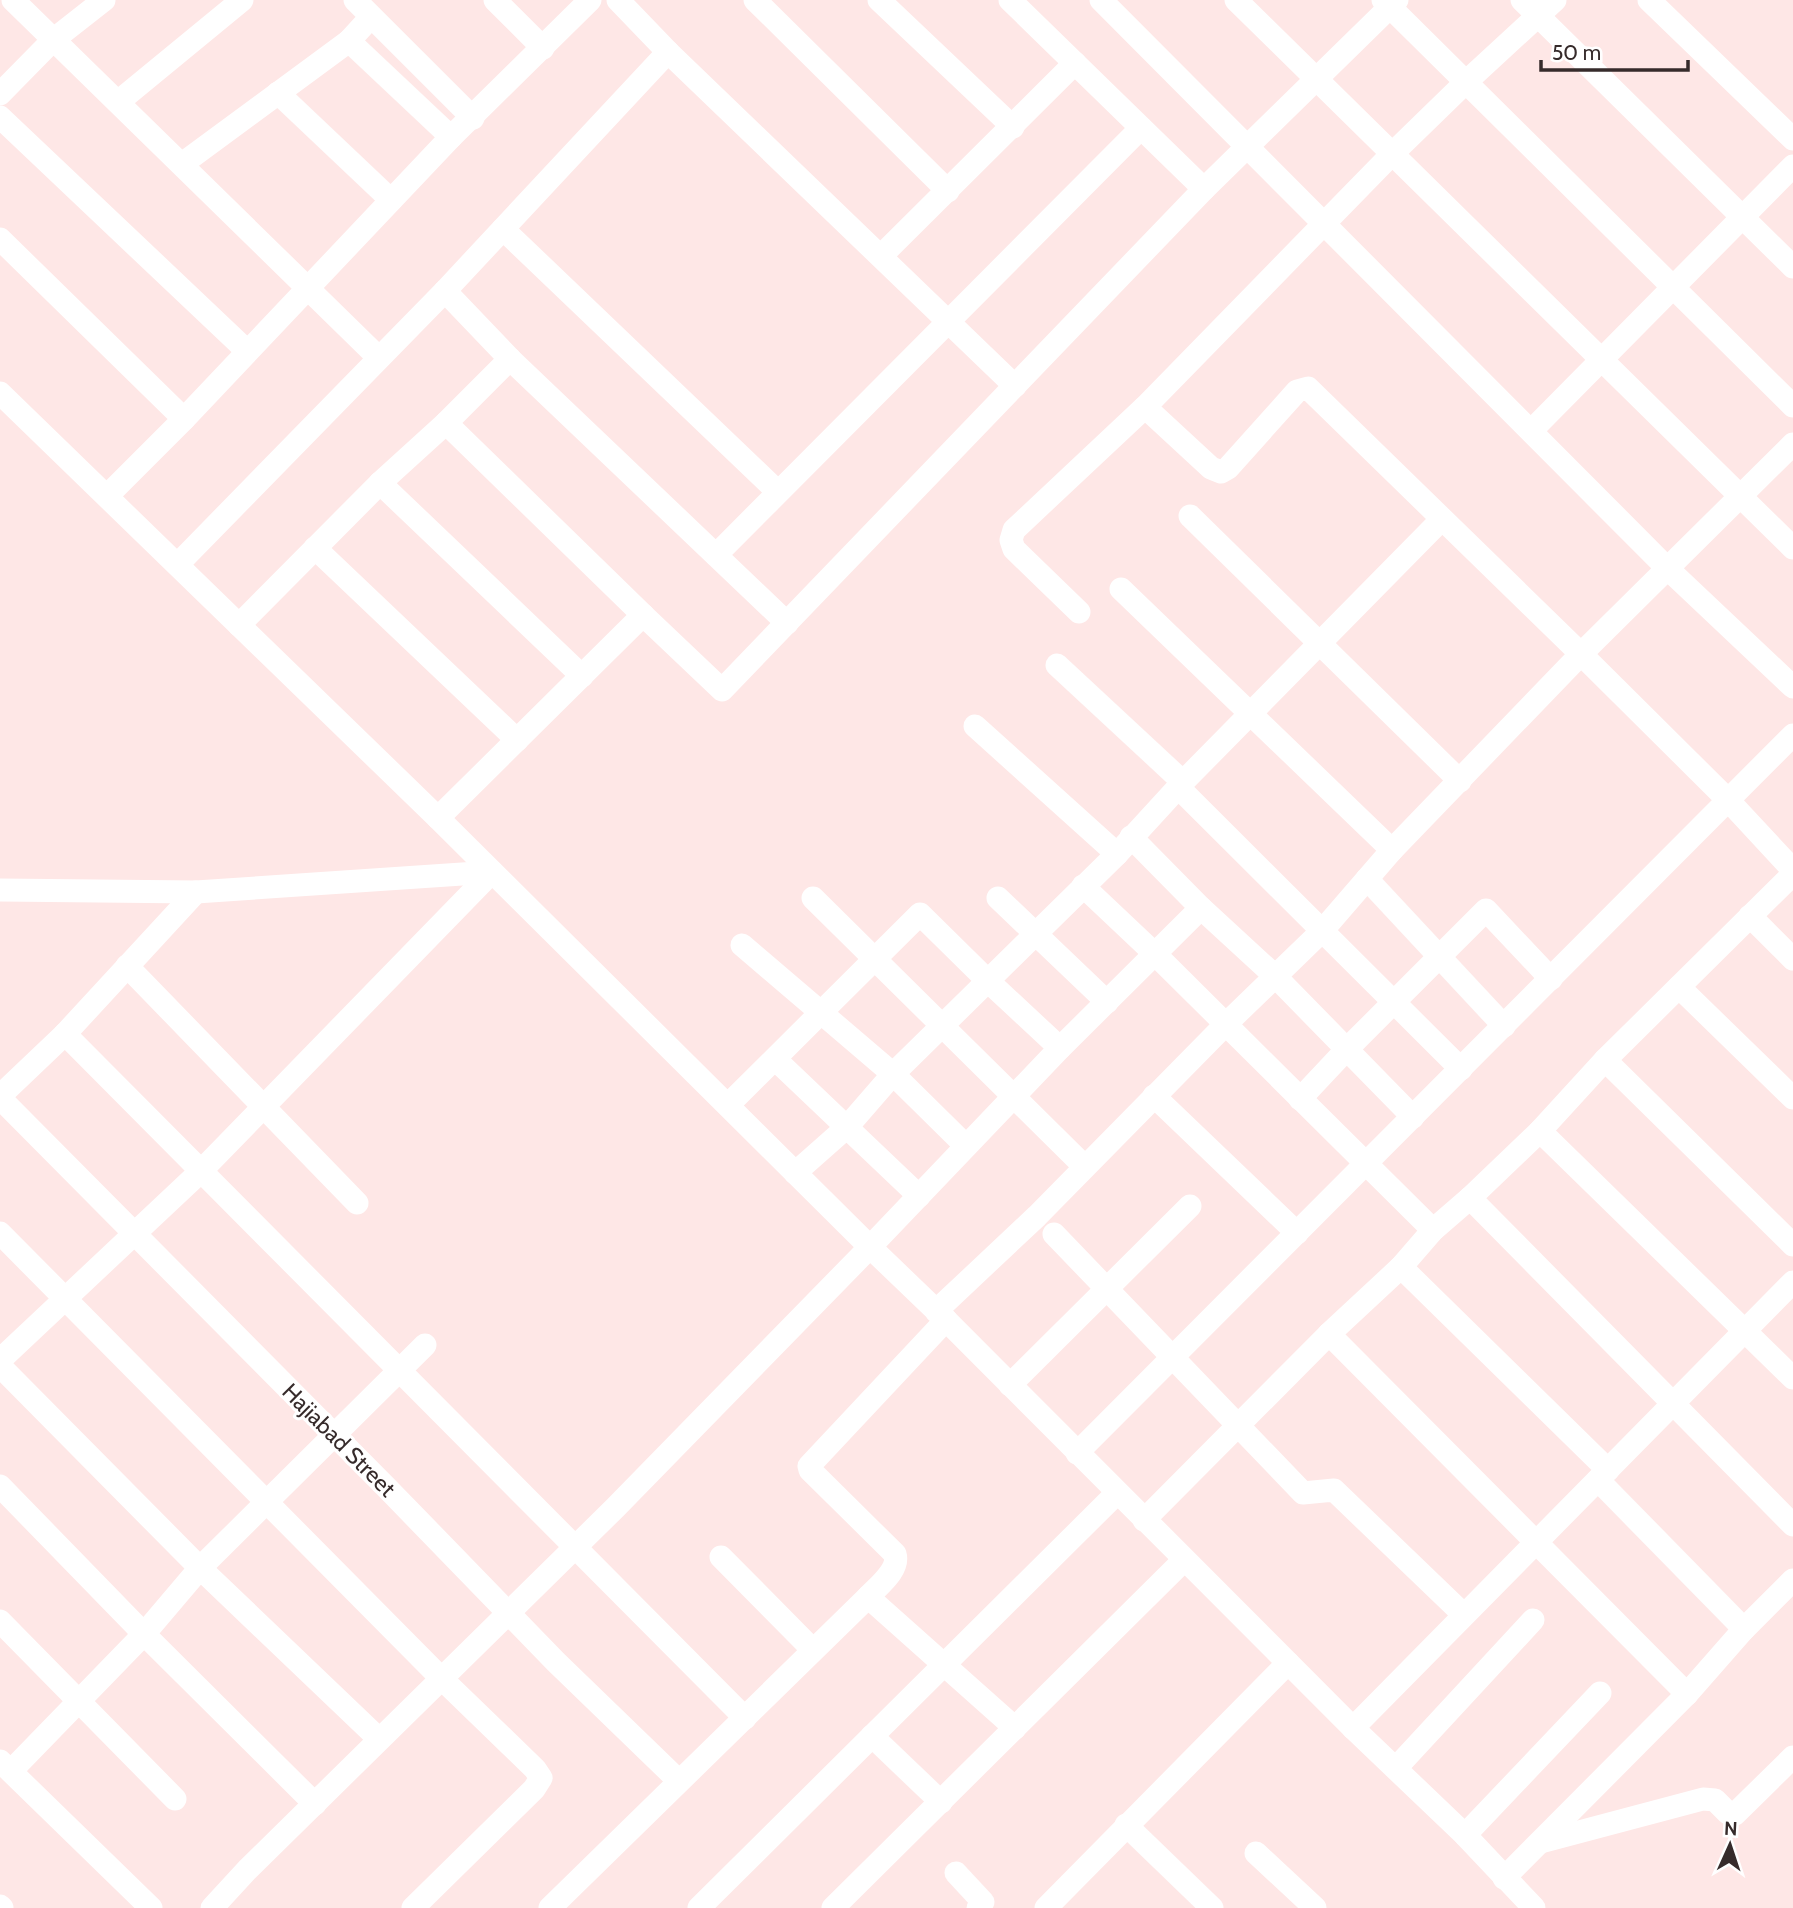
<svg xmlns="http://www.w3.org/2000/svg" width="1793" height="1908" font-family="Cabin,sans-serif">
  <rect width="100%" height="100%" fill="#fee7e6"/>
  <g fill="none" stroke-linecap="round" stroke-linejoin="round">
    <!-- minor -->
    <g stroke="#fff" stroke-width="23">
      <polyline points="13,0 379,358"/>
      <polyline points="355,0 473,118"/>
      <polyline points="495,0 543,48"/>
      <polyline points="618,0 668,52 1015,386"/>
      <polyline points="755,0 948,191"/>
      <polyline points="879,0 1013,127"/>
      <polyline points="1010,0 1204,189"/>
      <polyline points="1101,0 1667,568 1793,687"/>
      <polyline points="1236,0 1793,548"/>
      <polyline points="1383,0 1793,406"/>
      <polyline points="1522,0 1793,267"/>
      <polyline points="1555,0 1466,82 1392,154 1145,407 1211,468 1221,472 1228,468 1297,391 1308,388 1581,654 1728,800 1793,870"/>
      <polyline points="1649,0 1793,139"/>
      <polyline points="349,41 451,137"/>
      <polyline points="278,93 391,200"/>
      <polyline points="0,94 53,40 104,0"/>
      <polyline points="118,102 242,0"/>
      <polyline points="0,117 247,351"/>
      <polyline points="182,164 349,41 371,17"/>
      <polyline points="503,229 778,492"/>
      <polyline points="0,239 184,419"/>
      <polyline points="881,256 1075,63"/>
      <polyline points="445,291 510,359 787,623"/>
      <polyline points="0,393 438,818 870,1247 946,1320 1353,1728 1465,1835 1534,1908"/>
      <polyline points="446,423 643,615"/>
      <polyline points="1531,431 1793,166"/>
      <polyline points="380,483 582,676"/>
      <polyline points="107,496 184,419 451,137 590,0"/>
      <polyline points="1190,516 1460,781"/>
      <polyline points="315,548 517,740"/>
      <polyline points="716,555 1141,128"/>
      <polyline points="178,564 445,291 668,52"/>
      <polyline points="1121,589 1392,850"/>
      <polyline points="1079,612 1014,549 1011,540 1014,530 1145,407"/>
      <polyline points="239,625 380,483 446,423 510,359"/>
      <polyline points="1057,665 1183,782"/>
      <polyline points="975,726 1117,854"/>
      <polyline points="1179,788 1461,1069"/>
      <polyline points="438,818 643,615 722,690 1204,189 1397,0"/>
      <polyline points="1131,837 1201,908 1275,976 1413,1117"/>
      <polyline points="1367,879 1504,1026"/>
      <polyline points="1083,886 1155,954 1433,1230"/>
      <polyline points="0,890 196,892 492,872"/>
      <polyline points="813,898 1084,1166"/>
      <polyline points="998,898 1107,1002"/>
      <polyline points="1750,916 1793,959"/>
      <polyline points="742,945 893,1074 966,1146"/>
      <polyline points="127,966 357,1203"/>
      <polyline points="1679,987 1793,1098"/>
      <polyline points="65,1034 745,1718"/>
      <polyline points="775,1059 919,1196"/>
      <polyline points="1605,1060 1793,1245"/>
      <polyline points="0,1096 65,1034 196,892"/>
      <polyline points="1154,1096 1297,1233"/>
      <polyline points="0,1098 386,1487 556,1662 679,1781"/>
      <polyline points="1300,1099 1346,1050 1486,910 1551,979"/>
      <polyline points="728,1105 920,914 988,981 1060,1048"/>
      <polyline points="1540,1131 1793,1378"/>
      <polyline points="795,1173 847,1127 893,1074 1117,854 1183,782 1442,519"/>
      <polyline points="1470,1198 1793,1525"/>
      <polyline points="0,1233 441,1678 535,1769 541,1778 534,1789 413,1908"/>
      <polyline points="1054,1234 1303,1493 1334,1490 1463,1614"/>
      <polyline points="1401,1267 1608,1470"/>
      <polyline points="936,1311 1037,1216 1226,1024 1322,931 1392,850 1581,654 1793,444"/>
      <polyline points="1329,1334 1687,1694"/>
      <polyline points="0,1360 200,1172 492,872"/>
      <polyline points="0,1366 200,1568 379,1739"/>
      <polyline points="1010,1385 1190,1206"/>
      <polyline points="1077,1453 1793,735"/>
      <polyline points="1598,1480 1744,1629"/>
      <polyline points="0,1486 144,1634 315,1804"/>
      <polyline points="1144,1520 1329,1334 1401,1267 1433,1230 1470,1198 1540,1131 1605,1060 1793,874"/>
      <polyline points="721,1557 813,1650"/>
      <polyline points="868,1597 1015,1728"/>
      <polyline points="0,1621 175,1799"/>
      <polyline points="1353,1728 1793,1282"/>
      <polyline points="872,1736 941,1802"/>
      <polyline points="0,1761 151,1908"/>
      <polyline points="1396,1768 1533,1620"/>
      <polyline points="11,1771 144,1634 200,1568 425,1345"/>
      <polyline points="1126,1825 1212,1908"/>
      <polyline points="1465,1835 1600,1693"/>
      <polyline points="1541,1842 1703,1799 1715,1800 1728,1813 1735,1814 1793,1757"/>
      <polyline points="1256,1853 1315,1908"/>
      <polyline points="956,1873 983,1902 978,1908"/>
      <polyline points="1504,1878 1687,1694 1744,1629 1793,1580"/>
      <polyline points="0,1906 2,1908"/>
      <polyline points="212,1908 247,1870 615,1508 870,1247 1060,1048 1201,908"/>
      <path d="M550,1908L868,1597C878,1586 900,1570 895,1554L810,1470L809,1466L946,1320"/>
      <polyline points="699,1908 1117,1493"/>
      <polyline points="833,1908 1184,1560"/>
      <polyline points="1046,1908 1288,1663"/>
    </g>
  </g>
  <g text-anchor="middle" stroke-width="6" stroke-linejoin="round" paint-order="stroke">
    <!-- street labels -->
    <g font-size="23" fill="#362b2b" stroke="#fff">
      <text transform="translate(339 1440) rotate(45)" y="8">Hajiabad Street</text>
    </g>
  </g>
  <!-- north arrow -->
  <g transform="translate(1730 1845) rotate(3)" stroke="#ffffff" stroke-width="5" paint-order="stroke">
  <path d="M0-5L12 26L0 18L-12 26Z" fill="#362b2b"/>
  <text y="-10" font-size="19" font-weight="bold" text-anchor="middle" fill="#362b2b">N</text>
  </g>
  <!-- scale -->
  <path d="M1541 60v10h147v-10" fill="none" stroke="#362b2b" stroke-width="3.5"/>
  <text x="1552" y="60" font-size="21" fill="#362b2b" stroke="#ffffff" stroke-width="5" paint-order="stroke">50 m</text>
</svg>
